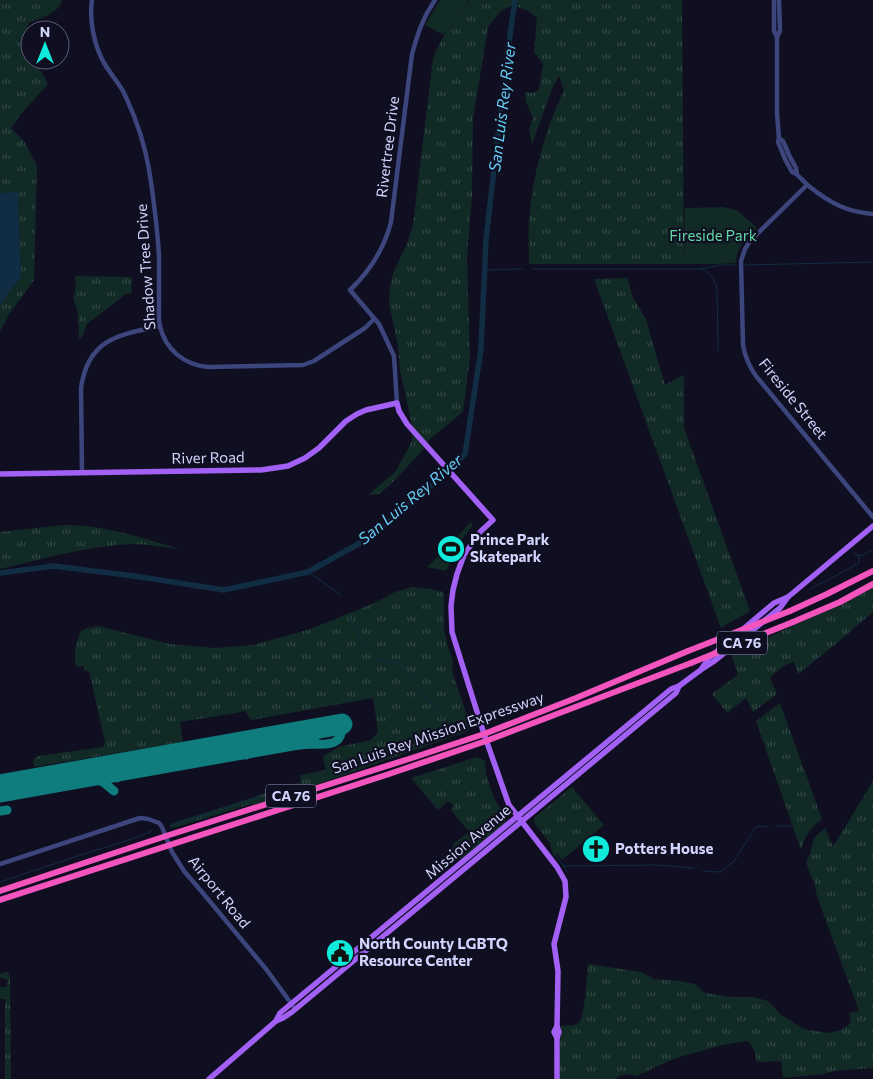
<svg xmlns="http://www.w3.org/2000/svg" width="873" height="1079" font-family="Commissioner,sans-serif">
  <defs>
    <pattern id="grass-tufts" width="24" height="20" patternUnits="userSpaceOnUse" patternTransform="scale(1.25)"><rect width="24" height="20" fill="#122a25"/><path d="M3 7l-1-3M5 7V3M7 7l1-3M15 17l-1-3M17 17v-4M19 17l1-3" fill="none" stroke="#334846"/></pattern>
  </defs>
  <rect width="100%" height="100%" fill="#0f0f21"/>
  <!-- grass -->
  <g fill="url(#grass-tufts)">
    <path d="M0,0H62C59,14 40,18 29,23L25,34L30,50V60H35L48,84L21,114L11,128L24,141L37,166L34,280L8,316L0,332V305L7,293L21,277L18,193H0Z"/>
    <path d="M470,0H682L684,264H529C529,250 528,235 529,221C532,175 545,131 564,90L559,76L552,89L532,144L529,129L533,118L526,102L525,92C531,93 535,94 539,89L543,64L534,52L537,18L528,11L518,7L511,6L501,11L488,27L473,119L472,196L467,257L470,357L463,412L431,438L421,452L391,484L379,494L368,495L396,471L412,441V425L400,370L398,346L389,303L390,286L394,271L407,244L413,224L433,58C443,34 454,20 470,0Z"/>
    <path d="M75,276L132,277L131,294H126L87,324L81,339L79,338L78,312L73,298C76,290 76,283 75,276Z"/>
    <polygon points="627,278 633,298 646,319 665,385 684,375 684,428 750,611 721,628 594,279"/>
    <path d="M63,525C102,524 142,538 180,549C165,548 149,544 134,544C89,545 44,559 0,569V532Z"/>
    <path d="M412,587L431,589L443,592L444,596V629L448,647L453,660L452,671L471,727L466,732L327,781L253,805L251,804L173,828L170,827V824L301,782L300,775L326,770L323,756L339,747L371,740L378,732L373,698L251,720L246,712L243,711L237,713L180,722L183,742L34,767L33,760L38,756L103,747L105,742L89,671H85L84,666L76,667C74,651 75,646 81,631L88,628L98,626L170,644L215,648L253,645L307,630L336,619L376,602L395,592Z"/>
    <path d="M873,587V612L832,647L798,674L794,662C785,664 776,671 770,678L777,694L753,712L746,698L727,713L712,694L738,675L731,654L753,635L756,643L861,594Z"/>
    <path d="M780,703L822,819C808,831 807,833 801,850L756,721Z"/>
    <path d="M477,757L485,761C486,764 485,767 486,770C486,778 494,798 498,805C502,812 507,816 505,824L462,860L453,850V844L469,832L451,810L454,806L448,801L438,810L411,778Z"/>
    <path d="M873,781V1068L833,1071L824,1074L783,1078L781,1061L756,1062C756,1054 754,1047 747,1041L722,1045L676,1058L636,1076L628,1074L619,1076L616,1079H558L561,1025C567,1026 576,1027 580,1021C585,1013 587,975 588,964L641,972L654,979L679,981L695,984L705,993L731,997H753L768,1001L781,1015L804,1029L827,1033L841,1030L851,1023L849,1013L859,1011L817,896L814,881L812,879L806,862L810,854L814,838L825,828L833,847Z"/>
    <polygon points="572,787 604,825 562,860 558,854 554,857 550,843 534,823 535,817"/>
    <polygon points="6,972 8,973 10,977 11,1079 5,1079 5,999 0,999 0,987 6,987 8,980 0,977 0,974"/>
  </g>
  <!-- green -->
  <g fill="#122a25">
    <polygon points="440,0 469,0 444,35 425,25"/>
    <path d="M724,207L738,211L757,228C747,239 736,247 736,263L715,264H684L685,208Z"/>
    <polygon points="470,522 473,525 458,545 446,571 427,567 454,541"/>
  </g>
  <!-- water -->
  <polygon fill="#112d43" points="18,192 21,277 8,293 0,305 0,193"/>
  <g fill="none" stroke-linecap="round" stroke-linejoin="round">
    <!-- stream -->
    <g stroke="#112d43" stroke-width="1">
      <polyline points="745,265 873,262"/>
      <polyline points="533,269 702,269 720,265 736,265"/>
      <path d="M702,269C710,273 714,280 717,288L718,350"/>
      <polyline points="484,270 522,269"/>
      <polyline points="854,552 857,555 860,556 873,550"/>
      <polyline points="308,572 341,595"/>
      <polyline points="811,589 819,584 824,582 859,563 859,558 857,555"/>
      <polyline points="349,615 367,652 373,657 381,660 396,663 405,669 442,720 453,734 460,735"/>
      <polyline points="170,826 261,797"/>
      <polyline points="777,826 791,826"/>
      <polyline points="556,856 564,866 567,872"/>
      <polyline points="564,866 657,865 694,868"/>
      <polyline points="703,871 720,872 733,862 756,827 759,826 768,827"/>
      <polyline points="0,882 87,853 138,837 152,831"/>
    </g>
    <!-- river -->
    <polyline stroke="#112d43" stroke-width="5.5" points="0,573 54,566 134,576 224,590 308,572 369,538 421,495 465,454 481,349 486,240 506,63 515,0"/>
    <!-- taxiway -->
    <g stroke="#0f7c7e" stroke-width="9">
      <polyline points="246,741 242,743 240,747 242,753 246,755"/>
      <polyline points="307,744 313,743 315,741 313,729"/>
      <polyline points="79,771 83,771 87,774 88,780 84,783"/>
      <polyline points="117,778 123,768 130,762"/>
      <polyline points="100,781 103,782 114,791"/>
      <polyline points="8,783 12,784 14,788 14,794 11,796"/>
      <path d="M0,798L293,746C300,745 307,744 314,744C331,745 343,744 342,724"/>
      <polyline points="0,811 7,810"/>
    </g>
    <!-- runway -->
    <polyline stroke="#0f7c7e" stroke-width="21" points="0,785 342,724"/>
    <!-- minor -->
    <g stroke="#3d457d" stroke-width="4.5">
      <path d="M92,0C89,20 94,45 104,63C110,73 117,81 123,91C127,99 130,107 134,116C143,139 149,164 152,189C155,212 158,234 159,257C159,272 159,288 159,303C159,310 158,318 160,326C165,349 184,365 208,367L303,365L314,361L365,328L374,319"/>
      <polyline points="774,0 774,31 777,37"/>
      <path d="M779,0L780,31L777,37V114L779,138L778,142L785,159L792,172C800,175 803,182 810,187C830,203 847,212 873,214"/>
      <polyline points="779,138 783,141 789,155 796,168 797,174"/>
      <path d="M807,185L750,241L745,249L741,261L743,345C745,357 749,366 756,376L873,517"/>
      <path d="M397,403L394,356L379,324L350,290C370,271 384,249 391,222L412,54C418,33 422,19 435,0"/>
      <path d="M82,473L81,388C88,339 118,335 160,326"/>
      <polyline points="0,864 140,818 148,819 159,823 162,827 172,852 184,871 202,892 266,969 293,1006"/>
    </g>
    <!-- major -->
    <g stroke="#a360f5" stroke-width="5.5">
      <polyline points="0,474 261,470 288,466 305,458 319,448 346,421 357,414 366,410 397,403 399,411 407,424 493,520 481,531 464,555 457,574 453,590 451,606 452,632 484,734 509,805 557,867 565,881 566,897 554,944 558,971 557,1026"/>
      <polyline points="702,668 709,658 774,603 788,597 873,526"/>
      <polyline points="276,1021 283,1018 292,1012 676,693 679,686"/>
      <polygon points="557,1026 559,1032 557,1038 554,1032"/>
      <polyline points="209,1079 276,1021 280,1013 671,689 679,686 702,669 713,662 780,608 788,597"/>
      <polyline points="557,1079 557,1038"/>
    </g>
    <!-- highway -->
    <g stroke="#f454bd" stroke-width="6">
      <polyline points="790,611 827,594 873,571"/>
      <polyline points="793,622 840,602 873,584"/>
      <polyline points="0,891 166,836 415,757 484,734 576,698 688,651"/>
      <polyline points="0,900 386,775 486,741 691,663"/>
    </g>
    <!-- highway-bridge -->
    <g stroke="#f454bd" stroke-width="6">
      <polyline points="688,651 790,611"/>
      <polyline points="691,663 793,622"/>
    </g>
  </g>
  <!-- icons -->
  <defs>
    <symbol id="stadium-disc" viewBox="-11 -11 22 22"><circle r="9.5" fill="#0feada" stroke="#0f0f21"/><path d="M0-5a6.5 5 0 1 0 0 10a6.5 5 0 1 0 0-10ZM-3.5-1.8h7v3.6h-7Z" fill="#111"/></symbol>
    <symbol id="church-disc" viewBox="-11 -11 22 22"><circle r="9.5" fill="#0feada" stroke="#0f0f21"/><path d="M-1.2-6h2.4v3.5h3.3v2.4h-3.3V6h-2.4V-.1h-3.3v-2.4h3.3Z" fill="#111"/></symbol>
    <symbol id="civic-disc" viewBox="-11 -11 22 22"><circle r="9.5" fill="#0feada" stroke="#0f0f21"/><path d="M-.6-6.5H3V-4.5H.6V-3L4-1V1h2V6H-6V1h2V-1L-.6-3ZM-1.2 2.5V6h2.4V2.5Z" fill="#111"/></symbol>
  </defs>
  <g fill-rule="evenodd">
    <use href="#stadium-disc" x="435" y="533" width="32" height="32"/>
    <use href="#church-disc" x="580" y="833" width="32" height="32"/>
    <use href="#civic-disc" x="324" y="937" width="32" height="32"/>
  </g>
  <g text-anchor="middle" stroke-width="4.5" stroke-linejoin="round" paint-order="stroke">
    <!-- shield labels -->
    <g fill="#0f0f21" stroke="#9799ba" stroke-width="1">
      <rect x="717" y="631.5" width="50" height="23" rx="4"/>
      <rect x="266" y="784.5" width="50" height="23" rx="4"/>
    </g>
    <g font-size="14" font-weight="bold" fill="#d1d4fc">
      <text x="742" y="648">CA 76</text>
      <text x="291" y="801">CA 76</text>
    </g>
    <!-- street labels -->
    <g font-size="15" fill="#d1d4fc" stroke="#0f0f21">
      <text transform="translate(388 147) rotate(-83)" y="5">Rivertree Drive</text>
      <text transform="translate(146 267) rotate(-94)" y="5">Shadow Tree Drive</text>
      <text transform="translate(793 399) rotate(51)" y="5">Fireside Street</text>
      <text transform="translate(208 458) rotate(-1)" y="5">River Road</text>
      <text transform="translate(438 733) rotate(-19)" y="5">San Luis Rey Mission Expressway</text>
      <text transform="translate(468 842) rotate(-40)" y="5">Mission Avenue</text>
      <text transform="translate(219 892) rotate(51)" y="5">Airport Road</text>
    </g>
    <!-- park labels -->
    <g font-size="15" fill="#62d7a5" stroke="#0f0f21">
      <text x="713" y="241">Fireside Park</text>
    </g>
    <!-- poi labels -->
    <g font-size="15" font-weight="bold" fill="#d1d4fc" stroke="#0f0f21" text-anchor="start">
      <text x="470" y="545">Prince Park<tspan x="470" dy="17">Skatepark</tspan></text>
      <text x="615" y="854">Potters House</text>
      <text x="359" y="949">North County LGBTQ<tspan x="359" dy="17">Resource Center</tspan></text>
    </g>
    <!-- water labels -->
    <g font-size="16" font-style="italic" fill="#66ccf5" stroke="#0f0f21">
      <text transform="translate(502 107) rotate(-83)" y="6">San Luis Rey River</text>
      <text transform="translate(410 499) rotate(-40)" y="6">San Luis Rey River</text>
    </g>
  </g>
  <!-- north arrow -->
  <g transform="translate(45 45)"><circle r="24" fill="#0f0f21" stroke="#5d5e79"/>
  <path d="M0-4L9 19L0 12L-9 19Z" fill="#0feada"/>
  <text y="-8" font-size="14" font-weight="bold" text-anchor="middle" fill="#d1d4fc">N</text>
  </g>
</svg>
